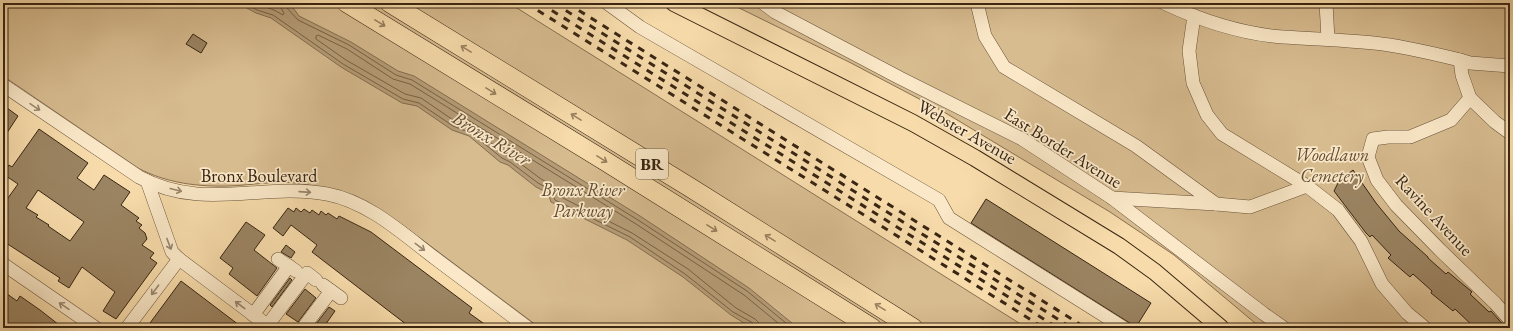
<svg xmlns="http://www.w3.org/2000/svg" width="1513" height="331" font-family="'EB Garamond',serif">
  <rect width="100%" height="100%" fill="#f7dbaa"/>
  <filter id="stains"><feTurbulence type="fractalNoise" baseFrequency=".005" numOctaves="4"/><feColorMatrix values="0 0 0 0 .2 0 0 0 0 .09 0 0 0 0 .02 0 0 0 .5 -.17"/></filter>
  <radialGradient id="worn" r=".72"><stop offset=".6" stop-color="#630" stop-opacity="0"/><stop offset="1" stop-color="#630" stop-opacity=".3"/></radialGradient>
  <!-- green -->
  <g fill="#d7bc90" stroke="#887052">
    <path d="M3,3H509L1027,328H540L397,221C368,203 328,186 294,183C273,181 252,185 230,186C198,187 166,183 138,168L3,76Z"/>
    <polygon points="729,3 1510,3 1510,328 1261,328 1174,255 1110,212 944,112 851,63"/>
  </g>
  <!-- water -->
  <polygon fill="#b69d77" stroke="#846d4f" points="238,3 286,3 291,5 299,16 351,42 398,71 414,76 640,216 749,288 798,328 752,328 731,315 683,277 627,240 551,202 548,193 536,187 508,165 500,162 469,136 452,130 417,106 402,103 341,67 271,18 256,13"/>
  <g fill="none" stroke-linecap="round" stroke-linejoin="round">
    <!-- shore -->
    <g stroke="#776145" stroke-width="1">
      <polyline points="244,3 257,10 273,15 343,64 403,99 419,103 453,126 471,133 502,158 510,162 538,183 551,190 555,200 630,237 685,274 733,312 753,323 754,328"/>
      <polyline points="255,3 274,10 283,15 284,13 281,8 280,3"/>
      <polyline points="285,3 286,7 298,20 349,45 396,75 412,80 638,220 747,291 792,328"/>
      <polyline points="759,328 759,323 755,319 736,308 688,269 632,233 559,196 554,186 541,179 513,158 504,154 474,128 456,122 421,98 405,94 346,60 316,39 316,36 318,35 347,49 393,79 410,84 636,224 744,295 784,328"/>
    </g>
  </g>
  <!-- building -->
  <g fill="#9b8462" stroke="#382513" fill-rule="evenodd">
    <polygon points="193,34 207,43 201,53 186,44"/>
    <polygon points="3,105 18,116 3,139"/>
    <path d="M39,129L88,163L77,178L94,190L104,175L130,192L121,205L139,218L136,221L142,225L139,228L145,233L147,239L142,245L154,253L150,258L157,263L116,319L103,311L115,292L82,267L69,288L58,281L60,278L3,241V205L18,184L3,174L9,165L12,167ZM38,190L84,222L70,241L48,226L49,225L36,217L38,215L26,208Z"/>
    <polygon points="1353,170 1376,203 1399,231 1428,257 1428,258 1446,274 1448,272 1471,291 1472,292 1470,294 1489,312 1491,311 1506,328 1475,328 1455,309 1453,311 1431,293 1432,291 1413,274 1410,277 1388,258 1391,255 1372,235 1370,237 1366,233 1334,191 1339,181"/>
    <polygon points="986,199 1151,303 1136,327 971,223"/>
    <polygon points="288,208 294,212 296,208 301,212 304,209 310,213 312,210 319,215 321,211 326,215 328,213 337,219 339,216 371,232 472,308 469,313 490,328 411,328 312,252 317,245 291,225 283,236 273,228"/>
    <polygon points="246,222 265,235 254,250 277,268 257,296 229,274 233,268 220,258"/>
    <polygon points="286,245 295,252 291,258 281,252"/>
    <polygon points="290,278 292,280 272,307 270,305"/>
    <polygon points="181,281 210,303 243,328 157,328 150,323"/>
    <polygon points="305,289 316,298 298,322 286,314"/>
    <polygon points="3,291 17,301 20,296 40,310 63,328 3,328"/>
    <polygon points="329,307 335,311 323,328 313,328"/>
  </g>
  <g fill="none" stroke-linecap="round" stroke-linejoin="round">
    <defs>
      <g id="minor">
        <polyline points="607,3 640,27 939,200 949,218 1124,328"/>
        <polyline points="763,3 775,12 900,78 1022,139 1112,198 1264,314 1284,328"/>
        <polyline points="977,3 985,36 1004,67 1136,146 1216,204 1112,198"/>
        <path d="M1164,3C1200,20 1243,34 1283,37C1313,39 1343,40 1374,43C1403,46 1431,53 1460,60L1462,75L1470,98L1451,120L1410,137H1388L1373,139L1368,157L1377,180L1396,205L1440,250L1495,303L1510,320"/>
        <polyline points="1326,3 1328,39"/>
        <polyline points="1194,16 1189,51 1193,83 1207,115 1222,134 1307,186 1338,210 1361,241 1382,284 1407,313 1425,328"/>
        <polyline points="1460,60 1470,63 1510,66"/>
        <path d="M3,85L139,177C204,212 261,182 327,194C369,202 403,234 436,259C467,282 497,305 528,328"/>
        <polyline points="1470,98 1495,122 1510,133"/>
        <polyline points="147,181 172,252 179,259 271,328"/>
        <polyline points="1216,204 1250,207 1307,186"/>
        <polyline points="278,259 296,271"/>
        <polyline points="3,264 96,328"/>
        <polyline points="323,285 341,298"/>
        <polyline points="253,315 289,266"/>
        <polyline points="267,326 307,273 316,280"/>
        <polyline points="127,328 179,259"/>
        <polyline points="303,328 331,291"/>
      </g>
      <polyline id="major" points="674,3 913,123 975,158 1119,246 1155,272 1221,328"/>
      <g id="highway">
        <polyline points="347,3 605,161 872,328"/>
        <polyline points="390,3 691,188 913,328"/>
      </g>
    </defs>
    <!-- minor casing -->
    <use href="#minor" stroke="#685239" stroke-width="14"/>
    <!-- major casing -->
    <use href="#major" stroke="#382513" stroke-width="18"/>
    <!-- highway casing -->
    <use href="#highway" stroke="#382513" stroke-width="20"/>
    <!-- minor -->
    <use href="#minor" stroke="#fae8c8" stroke-width="13"/>
    <!-- major -->
    <use href="#major" stroke="#f7dbaa" stroke-width="16"/>
    <!-- highway -->
    <use href="#highway" stroke="#f7dbaa" stroke-width="19"/>
    <!-- rail -->
    <g stroke="#382513" stroke-width="3" stroke-dasharray="7 7" stroke-linecap="butt">
      <polyline points="526,3 1044,328"/>
      <polyline points="540,3 1058,328"/>
      <polyline points="554,3 1072,328"/>
      <polyline points="567,3 1086,328"/>
    </g>
  </g>
  <!-- one-way arrows -->
  <defs><path id="oneway-shaft" d="M-6 0H5M1.5-3L5.5 0L1.5 3" fill="none" stroke-width="1.6" stroke-linecap="round" stroke-linejoin="round"/></defs>
  <g stroke="#98805e">
    <use href="#oneway-shaft" transform="translate(380 23) rotate(31)"/>
    <use href="#oneway-shaft" transform="translate(466 49) rotate(-149)"/>
    <use href="#oneway-shaft" transform="translate(491 91) rotate(32)"/>
    <use href="#oneway-shaft" transform="translate(576 117) rotate(-148)"/>
    <use href="#oneway-shaft" transform="translate(602 159) rotate(32)"/>
    <use href="#oneway-shaft" transform="translate(712 228) rotate(32)"/>
    <use href="#oneway-shaft" transform="translate(770 238) rotate(-148)"/>
    <use href="#oneway-shaft" transform="translate(880 307) rotate(-148)"/>
  </g>
  <g stroke="#99866e">
    <use href="#oneway-shaft" transform="translate(35 107) rotate(34)"/>
    <use href="#oneway-shaft" transform="translate(176 190) rotate(14)"/>
    <use href="#oneway-shaft" transform="translate(305 192) rotate(4)"/>
    <use href="#oneway-shaft" transform="translate(169 244) rotate(69)"/>
    <use href="#oneway-shaft" transform="translate(420 247) rotate(37)"/>
    <use href="#oneway-shaft" transform="translate(155 290) rotate(127)"/>
    <use href="#oneway-shaft" transform="translate(240 305) rotate(-143)"/>
    <use href="#oneway-shaft" transform="translate(64 306) rotate(-146)"/>
  </g>
  <g text-anchor="middle" stroke-width="3.5" stroke-linejoin="round" paint-order="stroke">
    <!-- shield labels -->
    <rect fill="#fae8c8" stroke="#726049" stroke-width="1" x="636" y="149" width="32" height="30" rx="3"/>
    <g font-size="17" font-weight="bold" fill="#382513">
      <text x="652" y="170">BR</text>
    </g>
    <!-- street labels -->
    <g font-size="18" fill="#382513" stroke="#fae8c8">
      <text transform="translate(967 132) rotate(30)" y="6">Webster Avenue</text>
      <text transform="translate(1063 148) rotate(32)" y="6">East Border Avenue</text>
      <text x="259" y="182">Bronx Boulevard</text>
      <text transform="translate(1434 215) rotate(47)" y="6">Ravine Avenue</text>
    </g>
    <!-- park labels -->
    <g font-size="18" font-style="italic" fill="#604b32" stroke="#fae8c8">
      <text x="1332" y="161">Woodlawn<tspan x="1332" dy="21">Cemetery</tspan></text>
      <text x="583" y="196">Bronx River<tspan x="583" dy="21">Parkway</tspan></text>
    </g>
    <!-- water labels -->
    <g font-size="19" font-style="italic" fill="#5e4931" stroke="#fae8c8">
      <text transform="translate(492 138) rotate(31)" y="7">Bronx River</text>
    </g>
  </g>
  <!-- margin -->
  <rect width="1513" height="331" fill="none" stroke="#f7dbaa" stroke-width="16"/>
  <rect x="4" y="4" width="1505" height="323" fill="none" stroke="#382513" stroke-width="2"/>
  <rect x="8" y="8" width="1497" height="315" fill="none" stroke="#382513"/>
  <rect width="100%" height="100%" filter="url(#stains)"/>
  <rect width="100%" height="100%" fill="url(#worn)"/>
</svg>
